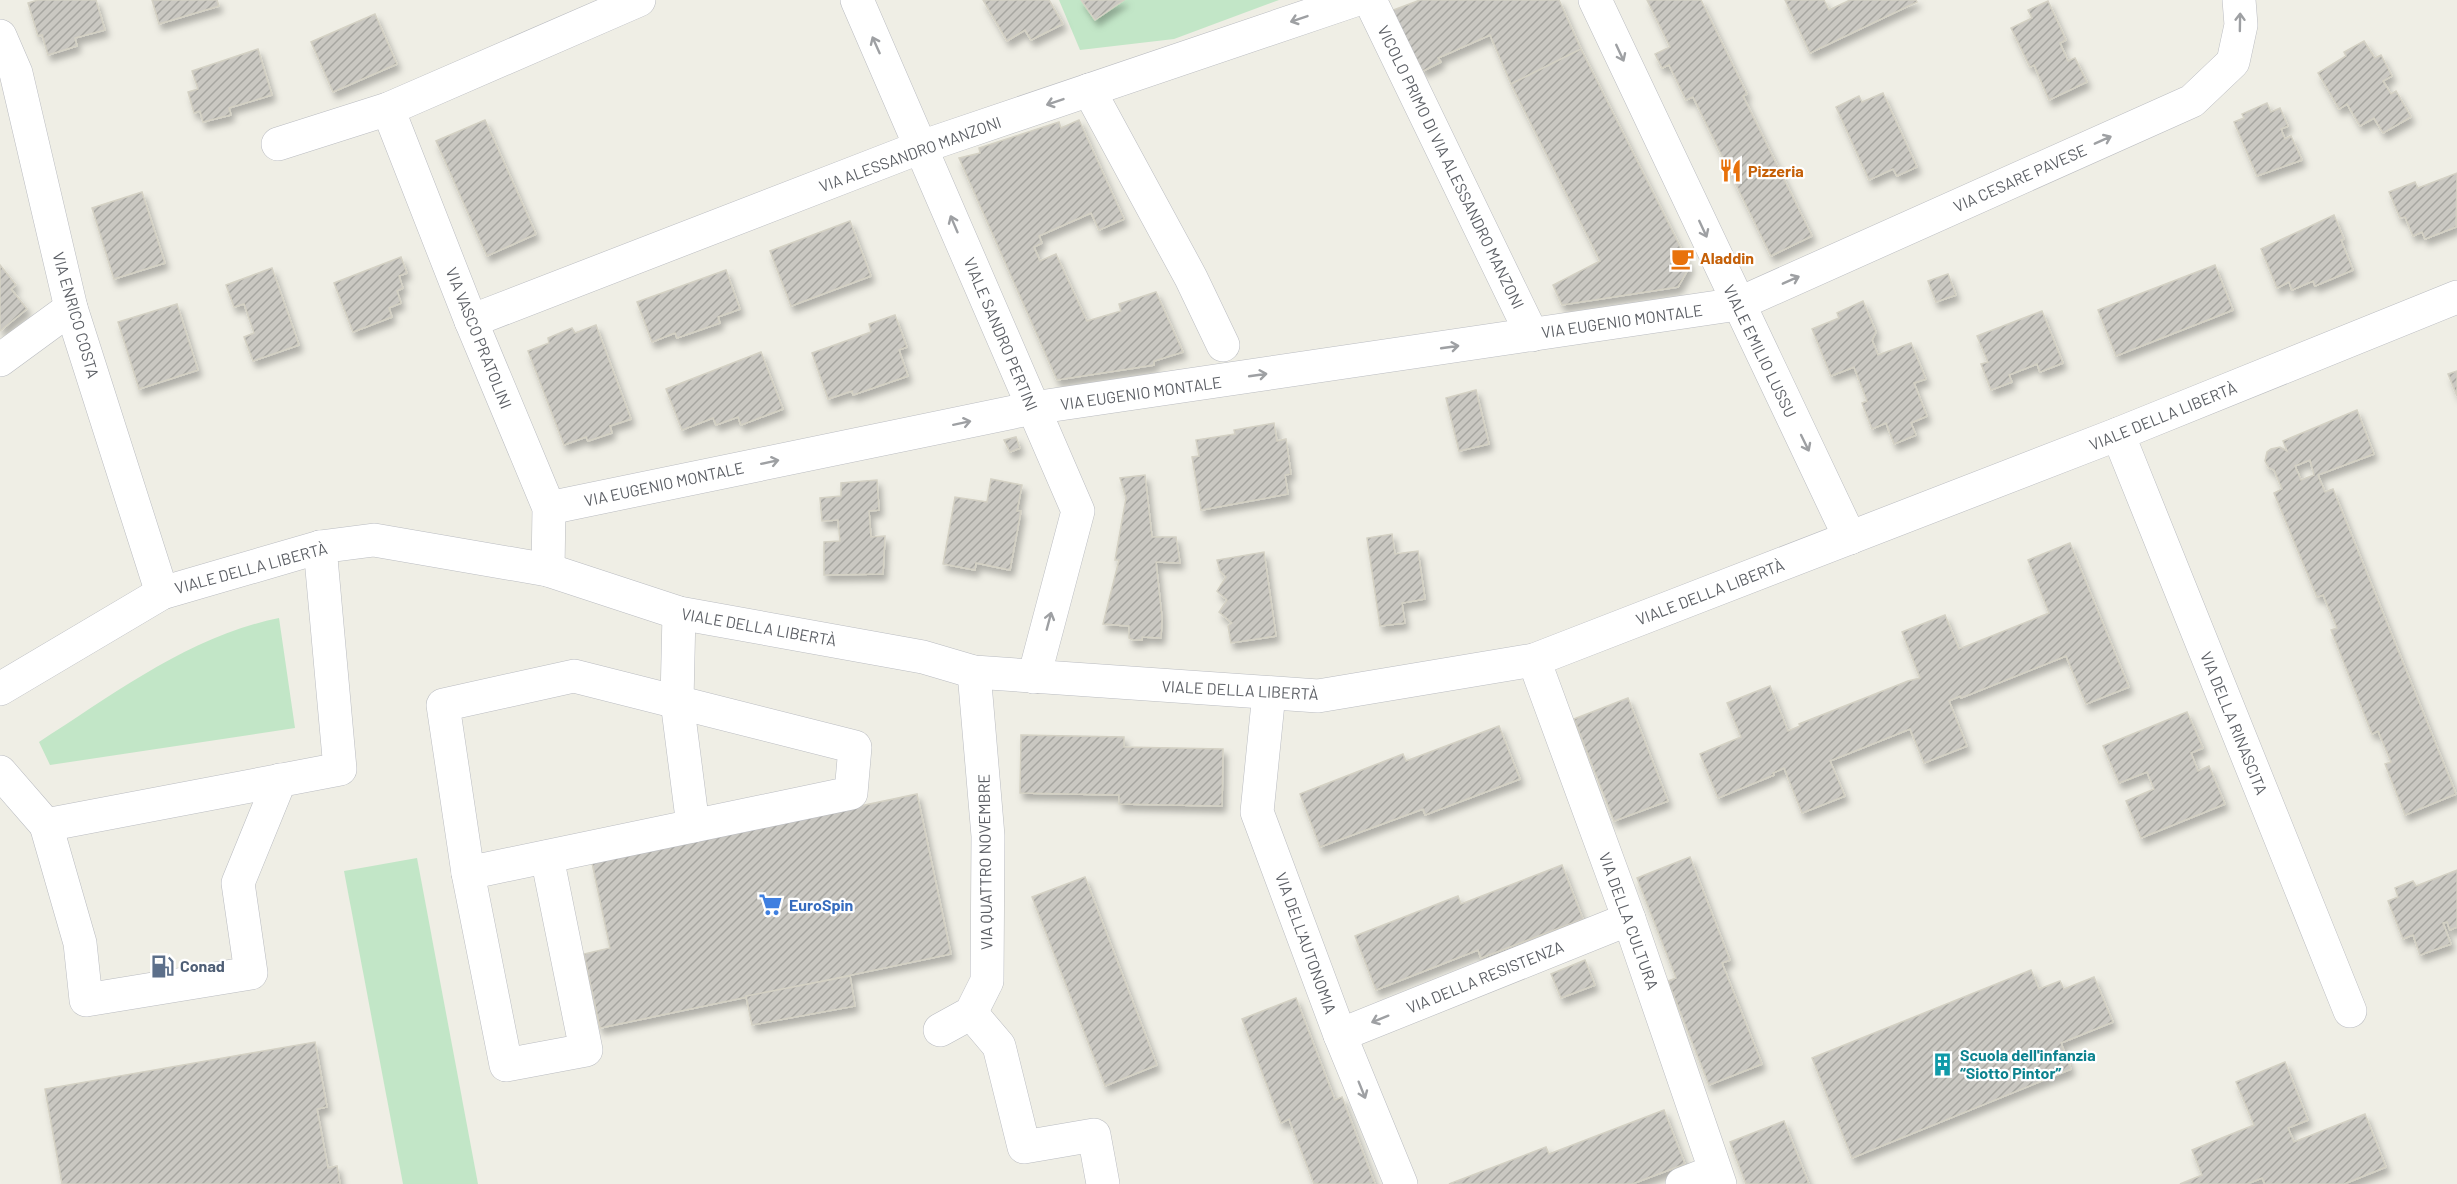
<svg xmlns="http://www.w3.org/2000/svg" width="2457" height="1184" font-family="Barlow,sans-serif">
  <defs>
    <pattern id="building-hatch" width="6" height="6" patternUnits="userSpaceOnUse" patternTransform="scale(1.5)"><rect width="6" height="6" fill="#cac8c2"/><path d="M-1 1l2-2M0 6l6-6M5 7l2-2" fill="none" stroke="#a7a6a1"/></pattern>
    <filter id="shadow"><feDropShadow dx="3.5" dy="6" stdDeviation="3" flood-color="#0004"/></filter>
  </defs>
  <rect width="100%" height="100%" fill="#efeee5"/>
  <!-- park -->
  <g fill="#c2e6c7">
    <polygon points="1059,0 1279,0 1174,39 1080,50"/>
    <path d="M279,618L295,728L50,765L39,742C114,694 190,636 279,618Z"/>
    <polygon points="417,858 478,1184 403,1184 344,871"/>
  </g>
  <!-- building -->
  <g fill="url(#building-hatch)" stroke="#d4d1c4" stroke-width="1.5" fill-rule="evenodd" filter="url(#shadow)">
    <polygon points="38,0 96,0 105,30 75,38 77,46 48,55 42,35 38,36 28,3"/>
    <polygon points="152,0 217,0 219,6 159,24"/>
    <polygon points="983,0 1049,0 1063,24 1031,40 1025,30 1007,41"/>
    <polygon points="1081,0 1124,0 1095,20"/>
    <polygon points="1420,0 1559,0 1581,49 1511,84 1490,35 1438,58 1441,62 1423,71 1391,11"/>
    <polygon points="1647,0 1701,0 1747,94 1743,96 1812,236 1771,256 1693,97 1686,100 1669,65 1662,68 1655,54 1670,47"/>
    <polygon points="1785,0 1824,0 1829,10 1850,0 1916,0 1917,2 1810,53"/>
    <polygon points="2048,1 2066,40 2060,43 2068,61 2075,58 2087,82 2049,100 2034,65 2030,67 2011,28 2032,18 2028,10"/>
    <polygon points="375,14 397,64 333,92 311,42"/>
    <polygon points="2364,41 2375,58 2381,55 2392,76 2383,81 2391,94 2396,91 2411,117 2383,133 2374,118 2360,126 2347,104 2339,109 2318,73 2346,56 2344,52"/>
    <polygon points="258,49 272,95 229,108 231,115 203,122 200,111 194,113 188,92 198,89 192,71"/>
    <polygon points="1581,49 1690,266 1678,287 1562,305 1553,285 1600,261 1511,84"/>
    <polygon points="1883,93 1917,167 1897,176 1893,169 1869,180 1836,107 1859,96 1862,102"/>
    <polygon points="2267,103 2271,112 2280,108 2288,126 2281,129 2285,139 2291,136 2302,160 2257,176 2234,122 2244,118 2242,114"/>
    <polygon points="485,120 536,234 487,256 436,141"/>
    <polygon points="1079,120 1124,219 1099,230 1091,213 1039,236 1042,243 1034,247 1040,261 1056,254 1087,321 1121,311 1119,304 1156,292 1183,352 1154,361 1154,365 1057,380 959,158 980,153 979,148 1059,122 1061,128"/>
    <polygon points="2457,173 2456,227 2425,239 2422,232 2413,236 2405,217 2400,218 2389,192 2415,182 2418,188"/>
    <polygon points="142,192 165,263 114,279 92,208"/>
    <polygon points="2334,215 2344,239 2341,240 2353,270 2315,286 2313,281 2292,290 2289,282 2277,288 2261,249"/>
    <polygon points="850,221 871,276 791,306 770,251"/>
    <polygon points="401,257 407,273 399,276 403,288 397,291 401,303 389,308 392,317 353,332 334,283"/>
    <polygon points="0,265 16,285 11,289 27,309 0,331"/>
    <polygon points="2215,265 2233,310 2116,356 2098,310"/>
    <polygon points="272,268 299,345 253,361 244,337 254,333 244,304 234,307 226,285"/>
    <polygon points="726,270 740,309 718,317 720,323 677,338 675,333 652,342 637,302"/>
    <polygon points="1948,274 1956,295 1936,302 1928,281"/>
    <polygon points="1863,301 1876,332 1872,340 1878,355 1911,343 1926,379 1914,383 1927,416 1911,423 1916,435 1894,444 1886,423 1872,429 1862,403 1867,401 1854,367 1831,376 1812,329 1839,318 1837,313"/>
    <polygon points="177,304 198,370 139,389 118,322"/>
    <polygon points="2042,311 2063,363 2040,372 2037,364 2009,375 2012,382 1991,390 1981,364 1988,362 1977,336"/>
    <polygon points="895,315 907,347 899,350 908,376 853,395 852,391 828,399 812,353 871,332 869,324"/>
    <polygon points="596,325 631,419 610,426 612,433 588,441 586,437 564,445 528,351 549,343 548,338 572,328 575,333"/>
    <polygon points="761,352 783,409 741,425 738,417 716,425 713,418 682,430 666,389"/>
    <polygon points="2457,371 2457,396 2448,374"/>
    <polygon points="1476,390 1489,444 1459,451 1446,398"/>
    <path d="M2357,410L2374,454L2318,475L2325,492L2333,489L2456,794L2405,815L2385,764L2391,762L2378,731L2372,734L2331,630L2337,628L2323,595L2317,597L2274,493L2282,489L2274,470L2269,468L2265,461L2267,452L2271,449L2280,447L2287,451L2283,441ZM2310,460L2314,475L2301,480L2295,466Z"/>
    <polygon points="1274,423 1277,441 1286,439 1291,474 1285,475 1288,494 1201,510 1192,457 1199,456 1196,440 1235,434 1234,430"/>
    <polygon points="1016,437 1020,448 1010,452 1004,440"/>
    <polygon points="1145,475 1152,537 1176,537 1180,563 1156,562 1162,618 1161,638 1142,637 1142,640 1133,640 1129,638 1129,626 1103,624 1119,560 1115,560 1126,498 1120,478"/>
    <polygon points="991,479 1022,485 1017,511 1021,511 1010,570 976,563 975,570 943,564 955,497 987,502"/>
    <polygon points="877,480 879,510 869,511 871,537 885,536 883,574 824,575 824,542 840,541 838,520 822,521 820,498 841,496 841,483"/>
    <polygon points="1392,534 1395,554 1418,551 1425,599 1402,603 1405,623 1380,626 1367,538"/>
    <polygon points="2070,543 2129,687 2086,704 2066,656 1961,698 1960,696 1949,701 1967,746 1924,763 1910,729 1830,761 1845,796 1802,813 1784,768 1773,773 1774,775 1718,798 1700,754 1741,737 1727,703 1770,686 1788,731 1800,726 1799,724 1908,681 1920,678 1902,632 1945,615 1959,649 2049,613 2028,560"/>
    <polygon points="1264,552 1276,636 1231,643 1228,626 1232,623 1219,612 1227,600 1217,591 1226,577 1220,571 1217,560"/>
    <polygon points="1628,698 1668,801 1614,821 1574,719"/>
    <polygon points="2187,712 2203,748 2191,753 2198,771 2209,766 2225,804 2141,838 2126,801 2154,789 2147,772 2119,783 2103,746"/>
    <polygon points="1499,726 1520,779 1425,815 1423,809 1320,847 1300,794 1403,754 1406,761"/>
    <polygon points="1021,735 1124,737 1124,747 1223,749 1222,806 1119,804 1119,795 1020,793"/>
    <polygon points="917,794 951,954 600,1028 584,954 610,948 592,863"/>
    <polygon points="1690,857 1730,960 1722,963 1762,1064 1709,1085 1668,981 1676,978 1637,878"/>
    <polygon points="1562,865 1583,919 1481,958 1478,950 1376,990 1355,936 1458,896 1461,904"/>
    <polygon points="2457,870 2457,927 2450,930 2447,922 2443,923 2451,944 2420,955 2413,935 2403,939 2388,901 2398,897 2395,888 2413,881 2416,886"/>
    <polygon points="1085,877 1157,1065 1105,1086 1032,897"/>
    <polygon points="1585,960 1595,985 1561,998 1551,974"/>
    <polygon points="2031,970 2039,989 2060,981 2064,989 2094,977 2113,1022 2061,1043 2071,1069 1852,1158 1812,1058"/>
    <polygon points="850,976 855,1006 752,1025 746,996"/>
    <polygon points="1296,998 1335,1100 1342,1097 1375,1184 1314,1184 1289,1119 1281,1123 1242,1019"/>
    <polygon points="315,1042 327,1107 317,1109 328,1168 337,1166 340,1184 62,1184 45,1089"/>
    <polygon points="2285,1062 2308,1120 2288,1128 2294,1142 2365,1114 2386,1167 2344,1184 2265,1184 2262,1178 2247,1184 2180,1184 2202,1175 2192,1150 2254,1125 2236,1082"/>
    <polygon points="1664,1110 1685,1164 1632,1184 1449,1184 1546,1147 1549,1154"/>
    <polygon points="1784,1121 1809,1184 1746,1184 1730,1142"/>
  </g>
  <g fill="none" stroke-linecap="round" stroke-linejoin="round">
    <defs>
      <g id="minor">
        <polyline points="857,0 1078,511 1034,677"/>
        <polyline points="1370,0 1532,335"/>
        <polyline points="1595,0 1850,538"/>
        <polyline points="0,36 16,73 71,308 162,593"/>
        <polyline points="1089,90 1191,278 1223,345"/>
        <polyline points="388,109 471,321 549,508 548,570"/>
        <polyline points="278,144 388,109 639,0"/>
        <polyline points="471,321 921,147 1355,0"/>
        <polyline points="0,360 71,308"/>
        <polyline points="2118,434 2350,1011"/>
        <polyline points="549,508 1033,408 1738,304 2192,101 2233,62 2241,25 2239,0"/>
        <polyline points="679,613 677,701 693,826"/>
        <polyline points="1534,660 1629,919 1720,1184"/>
        <polygon points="574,676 855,747 851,793 468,873 443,705"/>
        <polyline points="0,689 162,593 320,547 374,540 548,570 679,613 923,657 974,672 1318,696 1534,660 2118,434 2457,297"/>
        <polyline points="1269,693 1257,812 1340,1035 1401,1184"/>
        <polyline points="0,772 46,825 340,769 320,547"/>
        <polyline points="46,825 80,943 86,1000 251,973 238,883 280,780"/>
        <polyline points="468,873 506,1065 586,1050 547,857"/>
        <polyline points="971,1013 999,1046 1024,1147 1094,1135 1103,1184"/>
        <polyline points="940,1030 971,1013 987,981 988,836 974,672"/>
        <polyline points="1340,1035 1629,919"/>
        <polyline points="1682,1184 1715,1171"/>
      </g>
    </defs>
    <!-- minor casing -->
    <use href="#minor" stroke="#babcc1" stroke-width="34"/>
    <!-- minor -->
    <use href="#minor" stroke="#fff" stroke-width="33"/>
  </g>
  <!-- one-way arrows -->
  <defs><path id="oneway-shaft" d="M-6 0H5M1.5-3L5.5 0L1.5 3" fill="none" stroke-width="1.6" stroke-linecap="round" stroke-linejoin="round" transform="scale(1.5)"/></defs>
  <g stroke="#9ea0a3">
    <use href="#oneway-shaft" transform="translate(1299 19) rotate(161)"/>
    <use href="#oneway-shaft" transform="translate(2240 22) rotate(-89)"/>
    <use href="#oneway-shaft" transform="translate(876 45) rotate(-114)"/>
    <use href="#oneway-shaft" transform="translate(1620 53) rotate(65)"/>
    <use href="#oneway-shaft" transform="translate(1055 102) rotate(161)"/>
    <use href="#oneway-shaft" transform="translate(2103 140) rotate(-24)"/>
    <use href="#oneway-shaft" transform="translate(954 224) rotate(-113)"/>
    <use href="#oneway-shaft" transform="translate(1703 229) rotate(65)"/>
    <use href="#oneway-shaft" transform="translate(1791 280) rotate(-24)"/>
    <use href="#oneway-shaft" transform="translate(1450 347) rotate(-8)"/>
    <use href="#oneway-shaft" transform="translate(1258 375) rotate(-8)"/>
    <use href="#oneway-shaft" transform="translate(962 423) rotate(-12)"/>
    <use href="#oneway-shaft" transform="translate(1805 443) rotate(64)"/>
    <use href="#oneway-shaft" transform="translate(770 462) rotate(-12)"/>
    <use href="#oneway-shaft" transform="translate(1049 621) rotate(-75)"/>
    <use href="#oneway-shaft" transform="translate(1380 1019) rotate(158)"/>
    <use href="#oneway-shaft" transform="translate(1362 1090) rotate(68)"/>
  </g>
  <!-- icons -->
  <defs>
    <symbol id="restaurant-bare" viewBox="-9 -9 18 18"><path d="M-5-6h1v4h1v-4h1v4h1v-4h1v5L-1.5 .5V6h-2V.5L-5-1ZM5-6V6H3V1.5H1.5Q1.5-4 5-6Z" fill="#e8710a" stroke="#fff" stroke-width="2.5" paint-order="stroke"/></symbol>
    <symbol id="cafe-bare" viewBox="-9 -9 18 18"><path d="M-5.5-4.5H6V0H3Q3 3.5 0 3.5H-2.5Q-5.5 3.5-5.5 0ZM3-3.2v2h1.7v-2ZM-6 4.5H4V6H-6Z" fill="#e8710a" stroke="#fff" stroke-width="2.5" paint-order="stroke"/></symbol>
    <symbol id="supermarket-bare" viewBox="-9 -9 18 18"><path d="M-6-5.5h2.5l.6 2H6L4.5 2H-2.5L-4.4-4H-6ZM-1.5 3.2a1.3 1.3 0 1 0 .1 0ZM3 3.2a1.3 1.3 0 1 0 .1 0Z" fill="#3f7fe0" stroke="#fff" stroke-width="2.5" paint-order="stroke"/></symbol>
    <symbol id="fuel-bare" viewBox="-9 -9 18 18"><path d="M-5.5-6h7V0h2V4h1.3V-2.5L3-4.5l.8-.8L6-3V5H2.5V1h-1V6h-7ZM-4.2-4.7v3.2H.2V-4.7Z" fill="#5c6f8a" stroke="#fff" stroke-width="2.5" paint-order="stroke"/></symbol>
    <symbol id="building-bare" viewBox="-9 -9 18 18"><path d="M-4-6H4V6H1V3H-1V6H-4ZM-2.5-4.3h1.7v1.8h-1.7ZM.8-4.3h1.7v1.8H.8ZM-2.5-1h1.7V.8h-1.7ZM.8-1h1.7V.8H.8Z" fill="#0f9aa8" stroke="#fff" stroke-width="2.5" paint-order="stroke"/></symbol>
  </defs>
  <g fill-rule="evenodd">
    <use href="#restaurant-bare" x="1714" y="154" width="33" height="33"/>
    <use href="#cafe-bare" x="1666" y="242" width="33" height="33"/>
    <use href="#supermarket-bare" x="754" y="888" width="33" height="33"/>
    <use href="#fuel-bare" x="146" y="950" width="33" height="33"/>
    <use href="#building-bare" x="1926" y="1048" width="33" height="33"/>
  </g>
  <g text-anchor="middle" stroke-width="4.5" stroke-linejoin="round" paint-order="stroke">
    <!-- street labels -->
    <g font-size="16" fill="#5d6066" stroke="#fff">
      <text transform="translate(910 154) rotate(-20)" y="6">VIA ALESSANDRO MANZONI</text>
      <text transform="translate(1451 167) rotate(64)" y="6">VICOLO PRIMO DI VIA ALESSANDRO MANZONI</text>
      <text transform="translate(2020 178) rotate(-24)" y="6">VIA CESARE PAVESE</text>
      <text transform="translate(76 315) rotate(74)" y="6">VIA ENRICO COSTA</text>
      <text transform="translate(1622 321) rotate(-8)" y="6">VIA EUGENIO MONTALE</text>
      <text transform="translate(1001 334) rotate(67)" y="6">VIALE SANDRO PERTINI</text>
      <text transform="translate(479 338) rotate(68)" y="6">VIA VASCO PRATOLINI</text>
      <text transform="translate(1760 351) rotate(64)" y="6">VIALE EMILIO LUSSU</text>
      <text transform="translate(1141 393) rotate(-8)" y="6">VIA EUGENIO MONTALE</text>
      <text transform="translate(2163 416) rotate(-22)" y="6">VIALE DELLA LIBERTÀ</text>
      <text transform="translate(664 484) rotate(-12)" y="6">VIA EUGENIO MONTALE</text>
      <text transform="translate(251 568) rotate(-15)" y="6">VIALE DELLA LIBERTÀ</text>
      <text transform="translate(1710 592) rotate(-21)" y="6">VIALE DELLA LIBERTÀ</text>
      <text transform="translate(759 627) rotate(10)" y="6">VIALE DELLA LIBERTÀ</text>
      <text transform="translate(1240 690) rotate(3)" y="6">VIALE DELLA LIBERTÀ</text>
      <text transform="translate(2234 723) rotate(68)" y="6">VIA DELLA RINASCITA</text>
      <text transform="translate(985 862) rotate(-91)" y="6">VIA QUATTRO NOVEMBRE</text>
      <text transform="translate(1629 921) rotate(70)" y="6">VIA DELLA CULTURA</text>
      <text transform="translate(1306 943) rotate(70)" y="6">VIA DELL'AUTONOMIA</text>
      <text transform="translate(1485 977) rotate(-22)" y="6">VIA DELLA RESISTENZA</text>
    </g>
    <!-- food labels -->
    <g font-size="16" font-weight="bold" fill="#c56008" stroke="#fff" text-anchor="start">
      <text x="1748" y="177">Pizzeria</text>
      <text x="1700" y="264">Aladdin</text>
    </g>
    <!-- shop labels -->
    <g font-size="16" font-weight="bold" fill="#366cbe" stroke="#fff" text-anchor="start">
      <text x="789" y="911">EuroSpin</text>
    </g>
    <!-- service labels -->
    <g font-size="16" font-weight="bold" fill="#4e5e75" stroke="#fff" text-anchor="start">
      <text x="180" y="972">Conad</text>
    </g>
    <!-- culture labels -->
    <g font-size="16" font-weight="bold" fill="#0d838f" stroke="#fff" text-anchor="start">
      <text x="1960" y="1061">Scuola dell'infanzia<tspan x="1960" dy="18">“Siotto Pintor”</tspan></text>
    </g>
  </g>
</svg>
